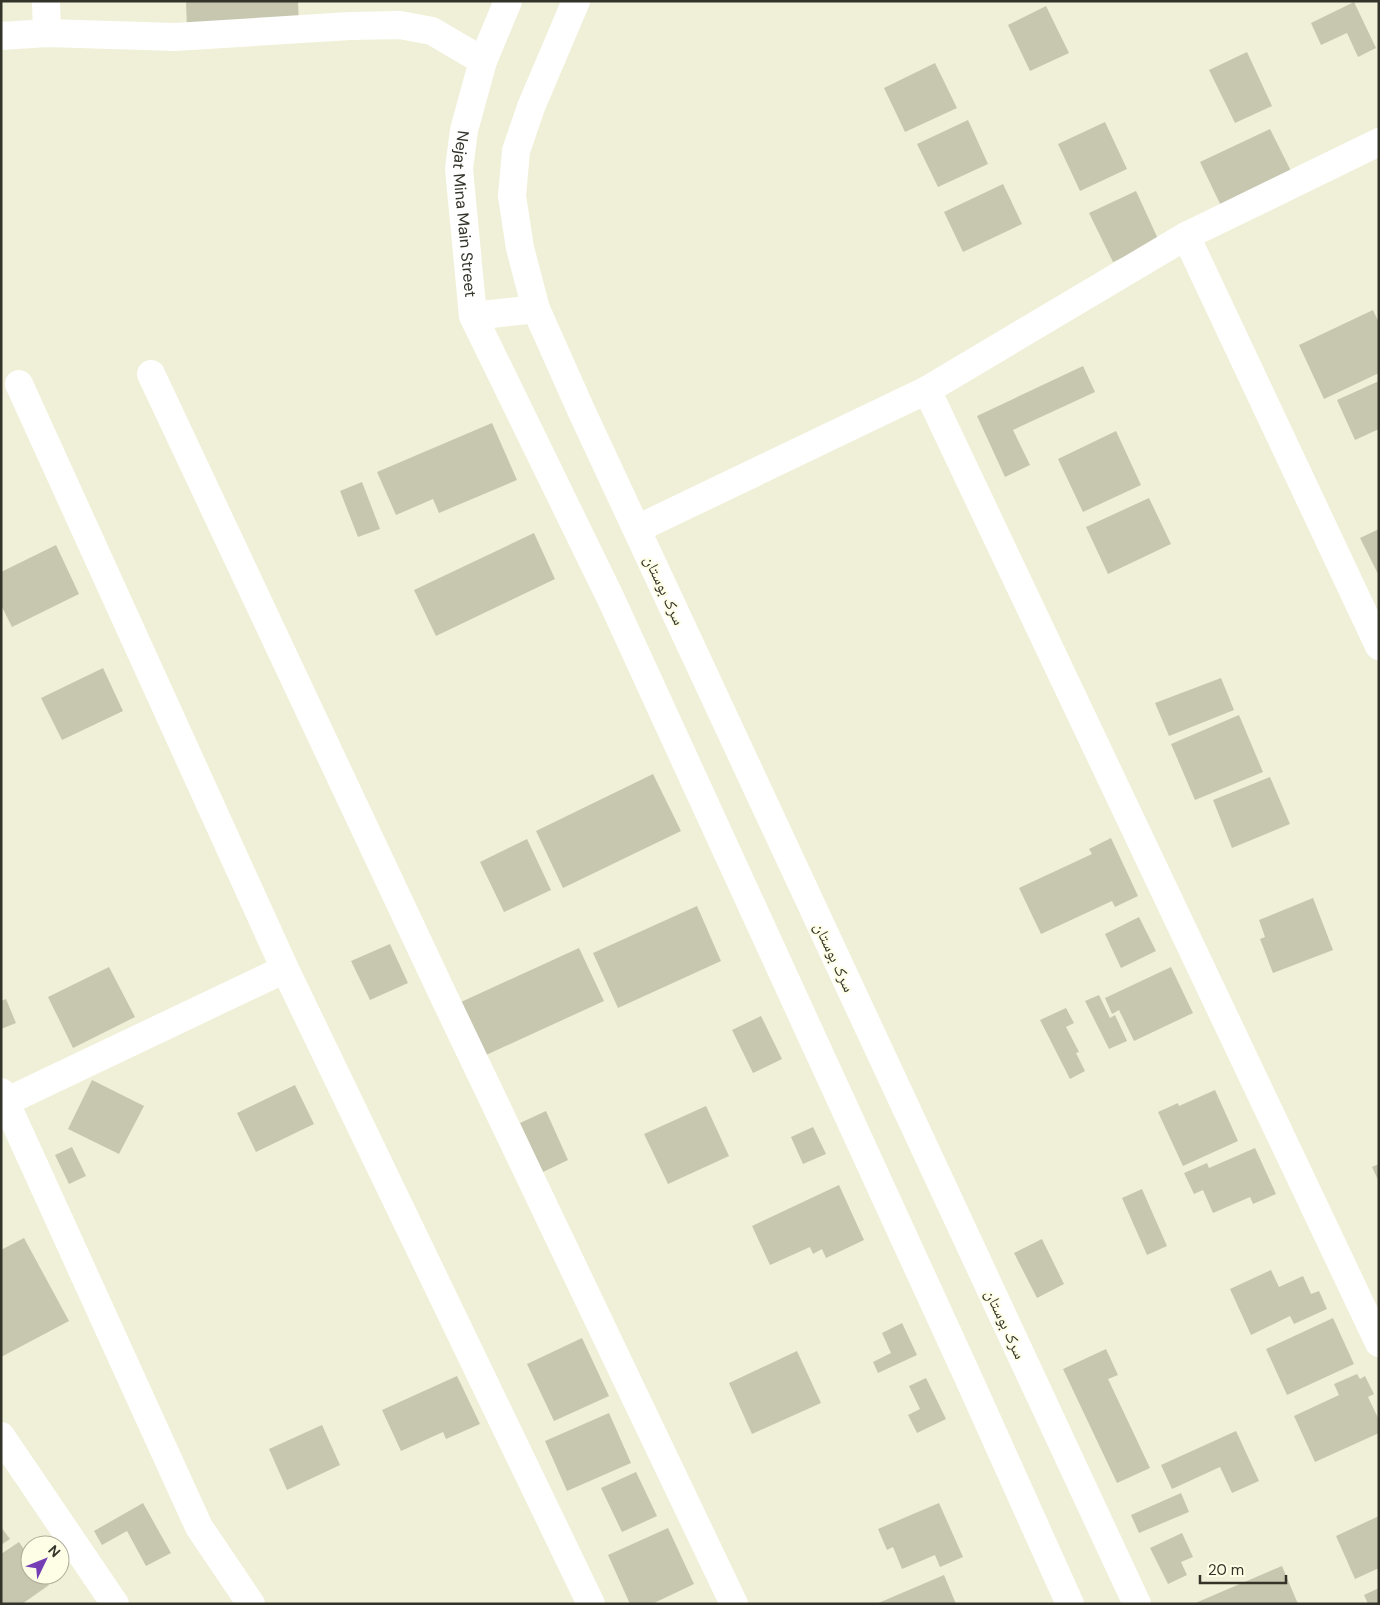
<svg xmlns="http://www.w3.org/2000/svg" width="1380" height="1605" font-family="'DM Sans','Noto Naskh Arabic',sans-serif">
  <rect width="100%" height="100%" fill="#f0f0d8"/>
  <!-- building -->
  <g fill="#c7c7b0">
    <polygon points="186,1 298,1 299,27 187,30"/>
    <polygon points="1354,2 1376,48 1358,57 1347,33 1321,45 1311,23"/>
    <polygon points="1046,6 1069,53 1030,71 1008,25"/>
    <polygon points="1247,52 1272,106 1235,123 1209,70"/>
    <polygon points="935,63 957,108 905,132 884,88"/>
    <polygon points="968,120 988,164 938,187 917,144"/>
    <polygon points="1105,122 1127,169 1080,191 1058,144"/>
    <polygon points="1270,129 1295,179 1224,212 1200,162"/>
    <polygon points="1003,184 1022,224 963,252 944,212"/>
    <polygon points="1136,191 1159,241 1113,262 1089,213"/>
    <polygon points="1373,310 1379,323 1379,373 1324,399 1299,345"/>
    <polygon points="1083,366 1095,392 1013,430 1030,465 1005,477 977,416"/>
    <polygon points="1379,381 1379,429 1355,440 1337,400"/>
    <polygon points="492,423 517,480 439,513 433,499 396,515 377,472"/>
    <polygon points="1116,431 1141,485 1083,512 1058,459"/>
    <polygon points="362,482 380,529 358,537 340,491"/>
    <polygon points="1149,498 1171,544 1108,574 1086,527"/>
    <polygon points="1379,529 1379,576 1360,538"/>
    <polygon points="534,533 555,579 436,636 414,590"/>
    <polygon points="56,545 79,594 12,627 1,605 1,572"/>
    <polygon points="103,668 123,711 62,740 41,698"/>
    <polygon points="1221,678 1234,710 1169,736 1155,703"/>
    <polygon points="1239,715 1263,772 1195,800 1171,744"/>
    <polygon points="653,774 681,831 563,888 536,831"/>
    <polygon points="1270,777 1290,824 1232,848 1213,800"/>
    <polygon points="1111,838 1138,896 1115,907 1112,901 1041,934 1019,888 1092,854 1089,849"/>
    <polygon points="527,839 551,890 504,912 480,862"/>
    <polygon points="1313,898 1333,950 1273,973 1260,939 1265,937 1259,920"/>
    <polygon points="697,906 721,961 618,1008 593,953"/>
    <polygon points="1139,917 1156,951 1121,968 1105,934"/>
    <polygon points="390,944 408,983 370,1000 351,961"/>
    <polygon points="579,948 604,1001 486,1055 461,1002"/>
    <polygon points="109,967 135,1017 73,1048 48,997"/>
    <polygon points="1171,967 1193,1013 1134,1041 1119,1010 1112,1014 1105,998"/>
    <polygon points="1099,995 1110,1018 1115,1015 1127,1041 1109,1049 1085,1001"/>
    <polygon points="6,999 16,1023 1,1029 1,1001"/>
    <polygon points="1066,1008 1074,1023 1066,1027 1079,1052 1076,1053 1085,1071 1070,1079 1040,1020"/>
    <polygon points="761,1016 782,1059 753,1073 732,1030"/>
    <polygon points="92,1080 144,1106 119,1154 68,1129"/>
    <polygon points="295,1085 314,1124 256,1152 237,1113"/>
    <polygon points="1215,1090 1238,1141 1183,1166 1158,1112 1178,1103 1179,1106"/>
    <polygon points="706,1106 729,1156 668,1184 644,1134"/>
    <polygon points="546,1111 568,1160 543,1172 520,1123"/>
    <polygon points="813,1127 826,1154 803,1164 791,1137"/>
    <polygon points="72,1147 86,1176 69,1184 55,1155"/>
    <polygon points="1255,1148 1276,1194 1253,1204 1250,1197 1213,1213 1203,1190 1194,1194 1184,1173 1207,1163 1209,1168"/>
    <polygon points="1379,1164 1379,1182 1372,1167"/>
    <polygon points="839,1185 864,1240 826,1258 822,1249 813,1254 810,1247 770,1265 752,1226"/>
    <polygon points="1142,1189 1167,1246 1147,1255 1122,1198"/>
    <polygon points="24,1238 69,1321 1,1357 1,1250"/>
    <polygon points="1042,1239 1064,1284 1037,1298 1014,1253"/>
    <polygon points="1271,1270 1279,1287 1303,1276 1311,1294 1319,1291 1327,1309 1294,1324 1290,1316 1251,1335 1230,1289"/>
    <polygon points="1333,1318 1354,1364 1287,1395 1266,1349"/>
    <polygon points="902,1323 917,1355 878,1373 873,1362 891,1353 882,1333"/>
    <polygon points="582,1338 609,1396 554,1421 527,1364"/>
    <polygon points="1106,1349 1118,1375 1108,1379 1150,1468 1117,1483 1063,1369"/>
    <polygon points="797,1351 821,1403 752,1434 729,1383"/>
    <polygon points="1357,1374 1360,1379 1365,1376 1374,1394 1368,1397 1379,1420 1379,1433 1315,1462 1294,1416 1339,1395 1334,1384"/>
    <polygon points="457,1376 480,1424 446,1439 443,1432 401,1451 382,1410"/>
    <polygon points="926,1378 946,1419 917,1433 908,1415 920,1409 909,1386"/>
    <polygon points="609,1413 631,1463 567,1491 545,1441"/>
    <polygon points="322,1425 340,1465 287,1490 269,1449"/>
    <polygon points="1236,1431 1259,1481 1232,1493 1220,1467 1172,1489 1161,1465"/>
    <polygon points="636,1472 657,1516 622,1532 601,1488"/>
    <polygon points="1181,1493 1189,1512 1139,1533 1131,1515"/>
    <polygon points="143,1503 171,1553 146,1566 127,1531 102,1545 94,1531"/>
    <polygon points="939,1503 963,1557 940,1567 935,1555 902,1569 893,1547 887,1550 878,1529"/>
    <polygon points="1379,1516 1379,1568 1355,1579 1336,1536"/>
    <polygon points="1,1527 10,1539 1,1545"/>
    <polygon points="668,1528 694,1584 652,1604 630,1604 608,1555"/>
    <polygon points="1182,1533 1193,1557 1181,1562 1187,1575 1168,1584 1150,1548"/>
    <polygon points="19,1542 30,1558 30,1575 42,1575 49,1585 22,1604 1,1604 1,1554"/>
    <polygon points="1282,1566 1298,1604 1193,1604"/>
    <polygon points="944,1575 956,1604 876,1604"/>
    <polygon points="1379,1588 1379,1604 1368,1604 1364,1595"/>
  </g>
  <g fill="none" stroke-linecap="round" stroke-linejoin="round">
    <!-- minor -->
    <g stroke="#fff" stroke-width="28">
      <polyline points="46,1 47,33"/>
      <path id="s1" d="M508,1L483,61L464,130L459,169L473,316L611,599L967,1375L1070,1604"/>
      <polyline points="576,1 531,107 516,151 512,196 520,248 536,309 581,410 1137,1604"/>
      <polyline points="1,36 47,33 175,37 350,26 400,25 432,31 483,61"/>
      <polyline points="1186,236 1379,646"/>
      <polyline points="473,316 536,309"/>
      <polyline points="151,374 445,999 734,1604"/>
      <polyline points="19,384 285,969 591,1604"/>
      <polyline points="927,390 1379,1343"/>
      <polyline points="637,529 927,390 1186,236 1379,142"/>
      <polyline points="1,1092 199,1527 251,1604"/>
      <polyline points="1,1104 285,969"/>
      <polyline points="1,1436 115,1604"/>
    </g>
  </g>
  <g text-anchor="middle" stroke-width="4" stroke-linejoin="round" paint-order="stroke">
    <!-- street labels -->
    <g font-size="16" fill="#33332a" stroke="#fefee6">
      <text dy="6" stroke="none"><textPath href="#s1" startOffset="221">Nejat Mina Main Street</textPath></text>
      <text transform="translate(665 590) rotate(65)" y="6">سرک بوستان</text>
      <text transform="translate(835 957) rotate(65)" y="6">سرک بوستان</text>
      <text transform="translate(1006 1324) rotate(65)" y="6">سرک بوستان</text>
    </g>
  </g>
  <!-- border -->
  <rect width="1380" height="1605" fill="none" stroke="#33332a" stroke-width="5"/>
  <!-- north arrow -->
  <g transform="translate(45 1560) rotate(47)"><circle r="24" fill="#fefee6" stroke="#adad9b"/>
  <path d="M0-4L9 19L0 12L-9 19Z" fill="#753eb4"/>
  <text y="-8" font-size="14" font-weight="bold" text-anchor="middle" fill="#33332a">N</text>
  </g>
  <!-- scale -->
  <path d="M1200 1575v8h86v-8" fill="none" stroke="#33332a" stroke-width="2.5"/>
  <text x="1208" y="1575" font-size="15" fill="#33332a" stroke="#fefee6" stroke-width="4" paint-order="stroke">20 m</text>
</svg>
